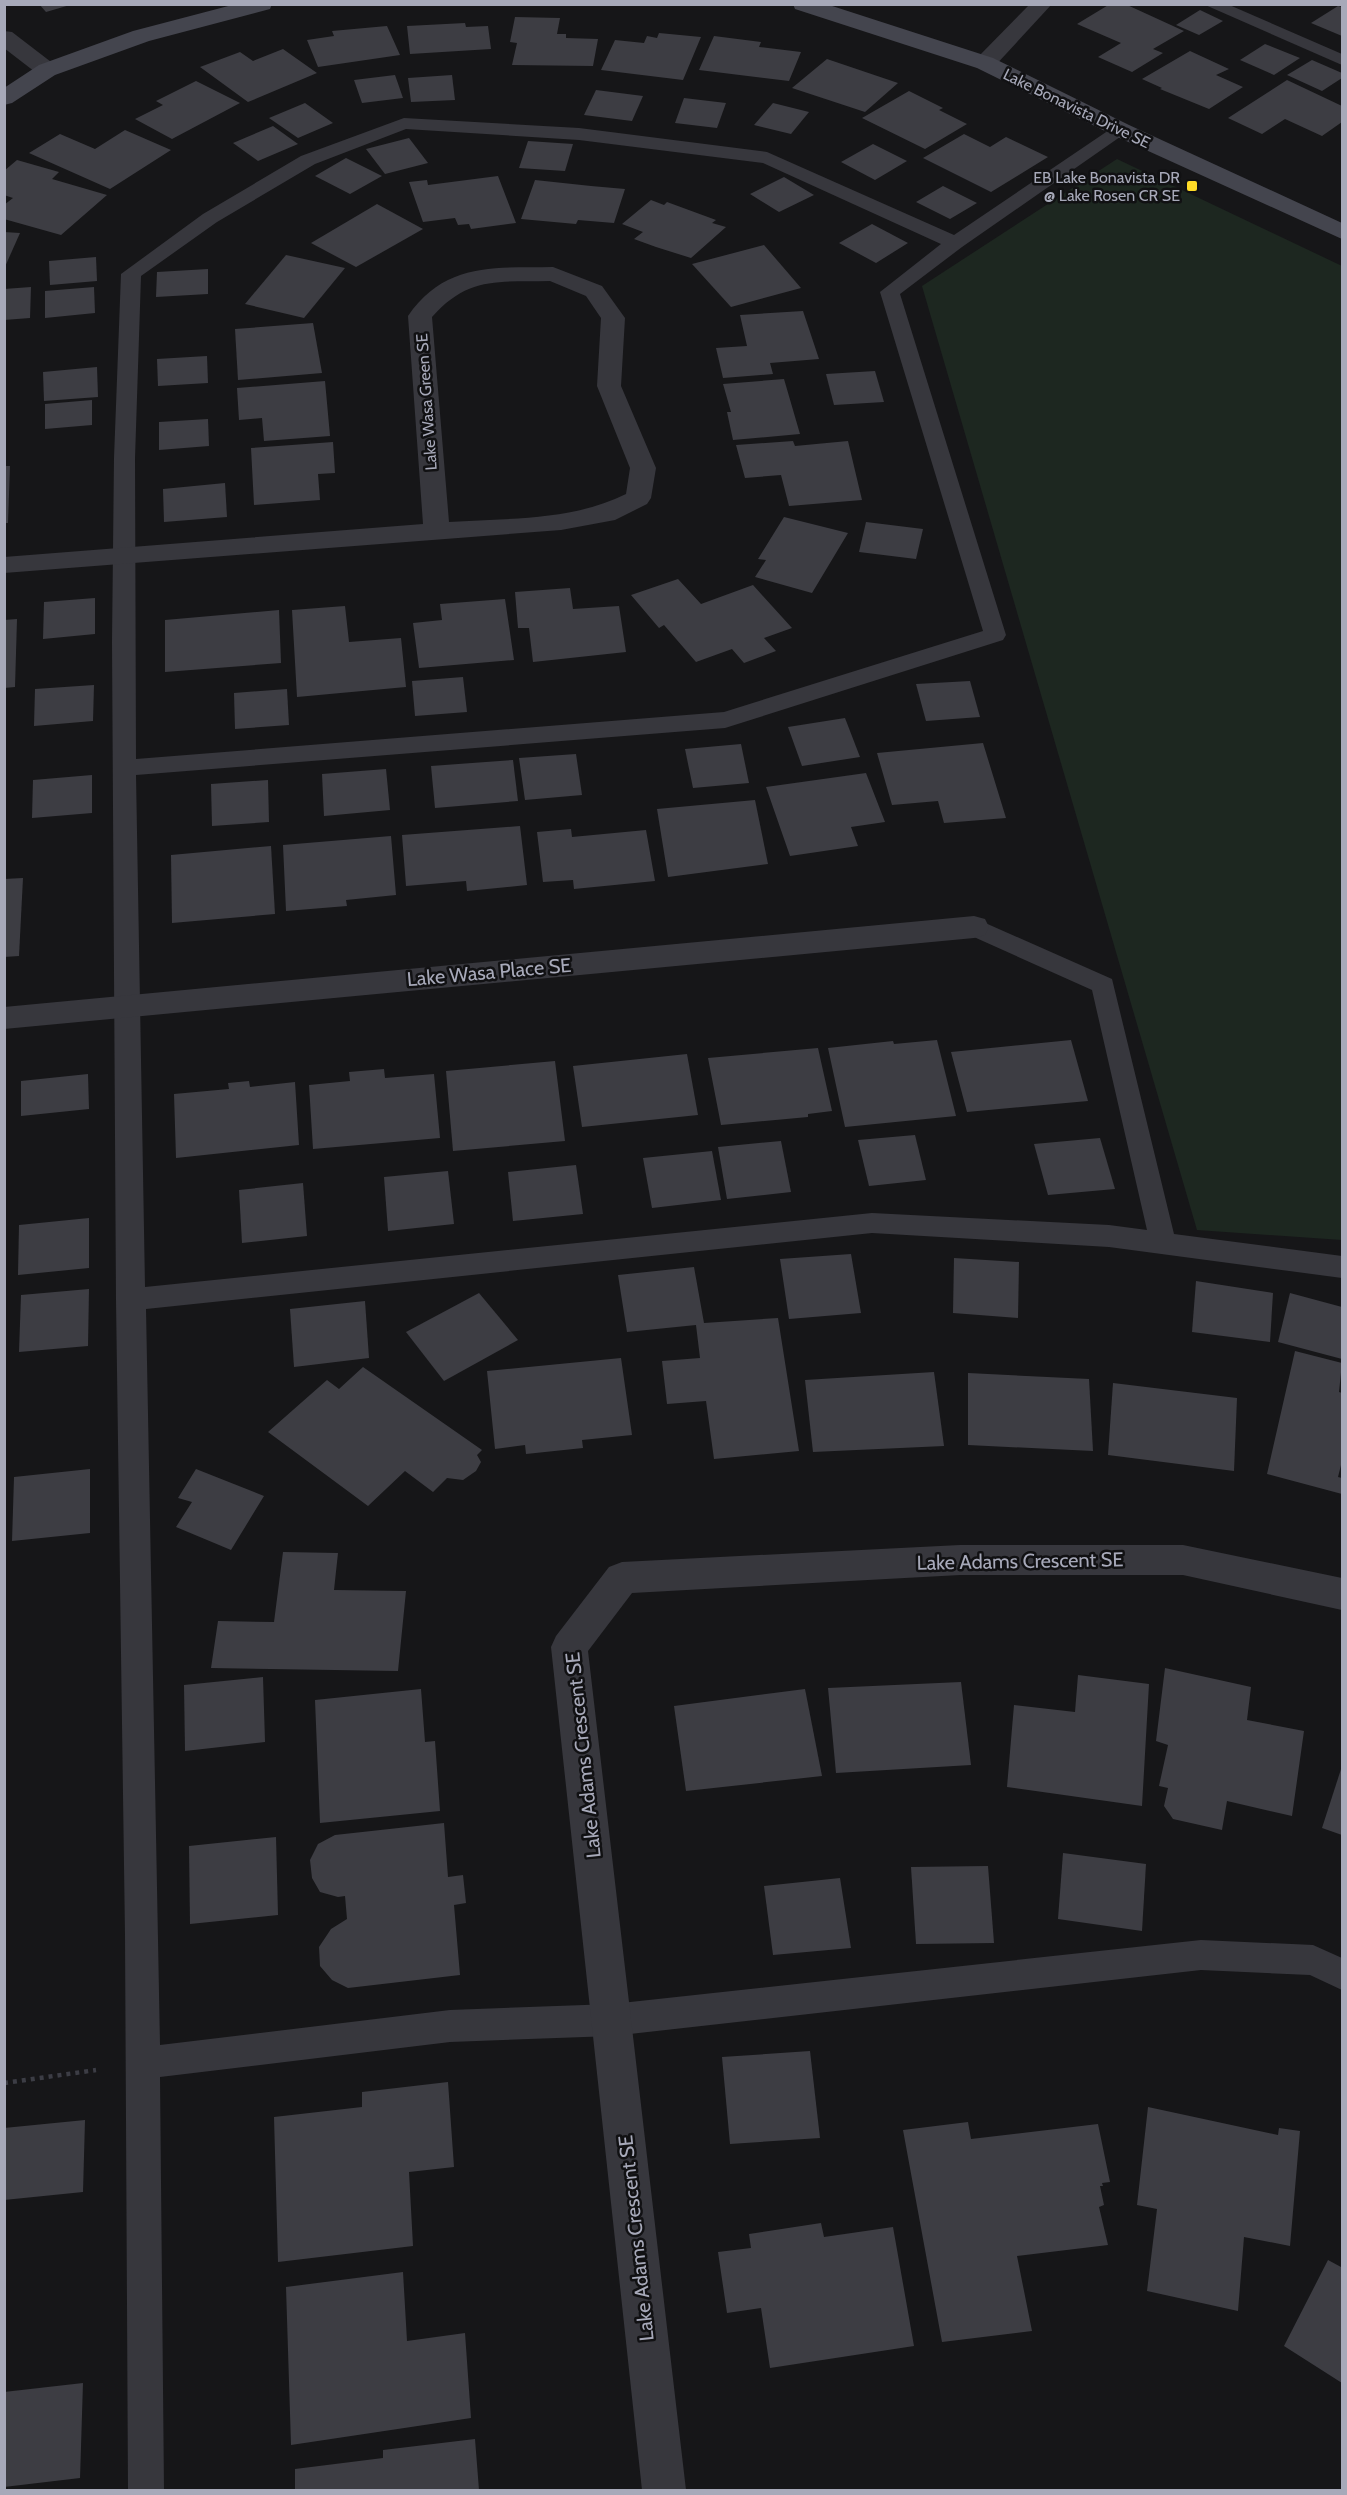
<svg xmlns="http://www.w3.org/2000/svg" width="1347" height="2495" font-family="Cabin,sans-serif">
  <rect width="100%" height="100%" fill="#161618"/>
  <!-- green -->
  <polygon fill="#1d2720" points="1117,159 1342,266 1342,1240 1197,1230 922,286"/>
  <!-- building -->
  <g fill="#3d3d43">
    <polygon points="39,4 70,4 70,5 46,12"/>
    <polygon points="1110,4 1125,4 1184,31 1153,49 1163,53 1132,72 1098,57 1121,43 1077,24"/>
    <polygon points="1338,6 1342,7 1342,36 1311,23"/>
    <polygon points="1200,10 1223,21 1199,35 1176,25"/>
    <polygon points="515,17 560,18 557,34 566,34 566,38 598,39 593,66 512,65 517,43 510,42"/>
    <polygon points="465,23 466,27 488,26 491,49 410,54 407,26"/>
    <polygon points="387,26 400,55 318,67 307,40 334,36 332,31"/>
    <polygon points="659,33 701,37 683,80 601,70 615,40 644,43 647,36 657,38"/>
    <polygon points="714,36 761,42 759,47 801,52 789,81 699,70"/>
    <polygon points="1265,44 1300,58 1274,75 1240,60"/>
    <polygon points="283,49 317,73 248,102 200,67 240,52 253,61"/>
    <polygon points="1190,51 1229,69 1216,75 1243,87 1209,109 1160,89 1162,88 1142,79"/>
    <polygon points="827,59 898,83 865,112 792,88"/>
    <polygon points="1312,60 1342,73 1342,78 1322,91 1287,75"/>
    <polygon points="395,75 403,98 362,103 354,80"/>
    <polygon points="452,75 455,100 411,102 408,78"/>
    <polygon points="1287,80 1342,106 1342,122 1322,136 1285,119 1262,134 1228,118"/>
    <polygon points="196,81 240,103 172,139 135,119 163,105 156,101"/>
    <polygon points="596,90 643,96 632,121 584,115"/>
    <polygon points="909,91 943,108 939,110 967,124 925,149 862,118"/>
    <polygon points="684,98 726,103 717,128 675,123"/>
    <polygon points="305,103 333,123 298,138 269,118"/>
    <polygon points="773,103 809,112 791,134 754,125"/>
    <polygon points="273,126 298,144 258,161 233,143"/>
    <polygon points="125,130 171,150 110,189 29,153 60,134 95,149"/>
    <polygon points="964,134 990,147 1006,137 1048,157 991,192 923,158"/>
    <polygon points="409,138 428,163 385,174 366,149"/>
    <polygon points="528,141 573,144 565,171 519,168"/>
    <polygon points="873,144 907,161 875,180 841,162"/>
    <polygon points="346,158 382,176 350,194 315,176"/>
    <polygon points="17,160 59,172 52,179 107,195 61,235 4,219 4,205 13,198 4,195 4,171"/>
    <polygon points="498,176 516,223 471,229 469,224 458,225 455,218 423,222 409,182 427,180 428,185"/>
    <polygon points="784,177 814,195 779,212 750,194"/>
    <polygon points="535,180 591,186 625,189 614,223 578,220 576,224 521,219"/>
    <polygon points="943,186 977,203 950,219 916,202"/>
    <polygon points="651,200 664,205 667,202 716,220 712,223 726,227 691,258 656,247 634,239 643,232 622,224"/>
    <polygon points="377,204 423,229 356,267 311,243"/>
    <polygon points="872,224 908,243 876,263 839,243"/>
    <polygon points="4,232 20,233 4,269"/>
    <polygon points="764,245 801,288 731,307 692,264"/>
    <polygon points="286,255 345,268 304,318 245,304"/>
    <polygon points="96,257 97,281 50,285 49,261"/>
    <polygon points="208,269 208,294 156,297 157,272"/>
    <polygon points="31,287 30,318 4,320 4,289"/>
    <polygon points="94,287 95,313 45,318 45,291"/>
    <polygon points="803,311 819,359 770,363 773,374 723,378 716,348 747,346 740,315"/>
    <polygon points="313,323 322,373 238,380 235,329"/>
    <polygon points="207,356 208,383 158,386 157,359"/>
    <polygon points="97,367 98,397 44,401 43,372"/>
    <polygon points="875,371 884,402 834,405 826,374"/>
    <polygon points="784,379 800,434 733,440 727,412 731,412 723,384"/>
    <polygon points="325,381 330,436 264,441 262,418 239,420 237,388"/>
    <polygon points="92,400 92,425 45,429 45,404"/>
    <polygon points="208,419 209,446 159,450 159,422"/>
    <polygon points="793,441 795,446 848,441 862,500 789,506 781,475 745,478 736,445"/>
    <polygon points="333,442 335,473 318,474 320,500 254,505 251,448"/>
    <polygon points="4,466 10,466 8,523 4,523"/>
    <polygon points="225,483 227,517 164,522 163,489"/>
    <polygon points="784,517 848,533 812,593 755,577 766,560 758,559"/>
    <polygon points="866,522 923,529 916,559 859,552"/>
    <polygon points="678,579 701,604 753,585 792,628 764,638 776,651 744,663 732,649 696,662 664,625 659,628 631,595"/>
    <polygon points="570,588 573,609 619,606 626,652 533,662 529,628 518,628 515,592"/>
    <polygon points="95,598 95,634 43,639 44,602"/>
    <polygon points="505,599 514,660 419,668 413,623 442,620 440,604"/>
    <polygon points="345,606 349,642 401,638 406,687 297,697 292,610"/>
    <polygon points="279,610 281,663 165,672 165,620"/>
    <polygon points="17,619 15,687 4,688 4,620"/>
    <polygon points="463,677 467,712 415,716 412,681"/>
    <polygon points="970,681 980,717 926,721 916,684"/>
    <polygon points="94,685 93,721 34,726 35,689"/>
    <polygon points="287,689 289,725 235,729 234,693"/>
    <polygon points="845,718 860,757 802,766 788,727"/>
    <polygon points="983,743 1006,818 944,823 938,801 892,805 877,753"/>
    <polygon points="741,744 749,783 693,788 685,749"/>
    <polygon points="576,754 582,795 525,800 519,758"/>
    <polygon points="513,760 518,801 435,808 431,766"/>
    <polygon points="386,769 390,810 324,816 322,774"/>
    <polygon points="866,773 885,822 851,827 858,846 790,856 766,787"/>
    <polygon points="92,775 92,813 32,818 33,780"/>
    <polygon points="268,780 269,822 212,826 211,784"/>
    <polygon points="755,800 768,864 668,877 657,809"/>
    <polygon points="520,826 527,885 467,891 466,881 406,886 402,835"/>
    <polygon points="571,829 572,837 646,830 655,881 574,889 573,880 543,882 537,832"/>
    <polygon points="391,836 396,895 346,900 347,906 286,911 283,845"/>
    <polygon points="271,846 275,914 172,923 171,855"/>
    <polygon points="23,878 19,956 4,957 4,879"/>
    <polygon points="937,1040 956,1116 845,1127 828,1048 893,1041 894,1044"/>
    <polygon points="1071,1040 1088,1101 967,1112 951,1052"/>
    <polygon points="818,1048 832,1111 808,1114 808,1117 721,1125 708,1058"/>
    <polygon points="687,1054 698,1115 582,1127 573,1066"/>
    <polygon points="555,1061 565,1141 453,1151 446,1071"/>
    <polygon points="384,1069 385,1078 434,1074 440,1138 313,1149 309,1085 350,1081 349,1072"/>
    <polygon points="88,1074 89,1109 21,1116 21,1081"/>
    <polygon points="249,1081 250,1087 295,1082 299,1145 176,1158 174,1094 229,1089 228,1083"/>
    <polygon points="915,1135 926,1180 869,1186 858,1140"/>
    <polygon points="1100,1138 1115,1189 1048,1195 1034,1144"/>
    <polygon points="781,1141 791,1192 727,1199 718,1147"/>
    <polygon points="712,1151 721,1200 652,1208 643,1158"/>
    <polygon points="576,1165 583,1214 513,1221 508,1172"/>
    <polygon points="448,1171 454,1224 388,1231 384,1177"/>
    <polygon points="303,1183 307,1236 242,1243 239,1190"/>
    <polygon points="89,1218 89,1268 18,1275 19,1225"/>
    <polygon points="851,1254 861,1313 789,1319 780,1259"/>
    <polygon points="954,1258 1019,1262 1018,1318 953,1313"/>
    <polygon points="694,1267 704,1323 778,1318 799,1451 714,1459 706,1401 667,1404 662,1361 700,1358 696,1325 627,1332 618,1275"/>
    <polygon points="1196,1281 1273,1293 1270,1342 1192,1332"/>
    <polygon points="89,1289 88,1346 19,1352 21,1295"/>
    <polygon points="479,1293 518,1340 444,1381 406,1332"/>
    <polygon points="1290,1293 1342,1307 1342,1359 1278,1342"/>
    <polygon points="365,1301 369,1358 294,1367 290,1309"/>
    <polygon points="1295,1351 1342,1363 1339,1392 1342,1393 1342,1461 1338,1477 1342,1478 1342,1494 1267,1474"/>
    <polygon points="621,1358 632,1435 582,1440 583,1448 526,1454 525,1445 495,1449 487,1371"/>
    <polygon points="363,1367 482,1450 477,1455 481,1462 476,1471 463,1480 447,1478 433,1492 405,1471 368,1506 268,1432 327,1380 339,1389"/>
    <polygon points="934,1372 944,1446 813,1452 805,1380"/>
    <polygon points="968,1373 1089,1379 1093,1451 968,1445"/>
    <polygon points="1113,1383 1237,1398 1234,1471 1108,1455"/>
    <polygon points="90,1469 90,1533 12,1541 14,1477"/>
    <polygon points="196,1469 264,1496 231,1550 176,1527 192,1502 178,1498"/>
    <polygon points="283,1552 338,1553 334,1590 406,1591 398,1671 211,1668 218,1621 274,1622"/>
    <polygon points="1165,1668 1251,1687 1247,1720 1304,1731 1292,1816 1227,1801 1222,1830 1173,1819 1164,1806 1168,1788 1159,1786 1168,1745 1156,1741"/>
    <polygon points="1078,1675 1149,1684 1142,1806 1007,1787 1014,1705 1075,1712"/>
    <polygon points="263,1677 265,1742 185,1751 184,1685"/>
    <polygon points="961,1682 971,1765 836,1773 828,1688"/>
    <polygon points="421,1689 425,1742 435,1741 440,1811 320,1823 315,1700"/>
    <polygon points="805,1689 822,1776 686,1791 674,1706"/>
    <polygon points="1342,1766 1342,1835 1322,1828"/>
    <polygon points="444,1823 448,1877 463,1875 466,1903 454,1905 460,1975 348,1988 332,1980 320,1966 319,1947 331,1929 347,1919 345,1896 338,1897 320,1892 312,1878 310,1860 318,1844 335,1835"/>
    <polygon points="276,1837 278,1915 190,1924 189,1846"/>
    <polygon points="1063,1853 1146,1864 1142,1931 1058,1919"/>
    <polygon points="988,1866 994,1943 916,1944 911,1867"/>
    <polygon points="840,1878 851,1948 773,1955 764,1886"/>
    <polygon points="810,2051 820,2138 730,2144 722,2057"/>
    <polygon points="448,2082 454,2167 409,2172 413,2246 278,2262 274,2117 362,2107 362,2092"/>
    <polygon points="1148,2107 1278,2135 1279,2128 1300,2131 1290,2246 1244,2237 1238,2311 1147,2291 1157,2209 1137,2205"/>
    <polygon points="85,2120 83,2192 4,2200 4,2128"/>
    <polygon points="968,2122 971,2139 1098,2124 1110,2182 1102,2183 1103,2186 1100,2186 1104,2205 1099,2207 1108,2245 1017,2256 1032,2331 942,2342 903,2130"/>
    <polygon points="821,2223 824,2237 893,2227 914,2346 770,2368 761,2308 727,2313 718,2252 751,2248 749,2234"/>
    <polygon points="1328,2260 1341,2267 1342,2263 1342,2383 1284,2346"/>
    <polygon points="403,2272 407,2341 465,2333 471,2418 291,2445 286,2287"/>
    <polygon points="83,2383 80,2478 4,2487 4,2392"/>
    <polygon points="475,2439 479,2490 295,2490 295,2469 383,2458 383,2450"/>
  </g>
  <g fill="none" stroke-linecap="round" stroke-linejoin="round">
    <!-- path -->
    <polyline stroke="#3c3d45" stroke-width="4.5" stroke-dasharray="4 5" stroke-linecap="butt" points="4,2083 96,2070"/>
    <!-- lane -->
    <g fill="#37373d" fill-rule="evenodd">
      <polygon points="1203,4 1227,4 1342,54 1342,65"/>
      <path d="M404,118L579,128L767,152L954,235L1115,126L1121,124L1130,130L962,247L900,294L1006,635L1003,640L725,728L136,775L145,1287L872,1213L1109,1225L1147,1230L1092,990L965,933L962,927L965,921L974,918L1112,979L1174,1234L1342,1256V1278L1109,1247L872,1233L146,1309L160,2045L450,2010L612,2004L1201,1940L1313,1945L1342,1958V1990L1310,1975L1201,1970L612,2036L450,2042L160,2077L164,2490H128L125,1935L116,1300L112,642L114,458L121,274L203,214L301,156ZM406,129L579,140L763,163L941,244L880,292L983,631L724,712L136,759L135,458L141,276L217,222L315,164Z"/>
    </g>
    <!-- street -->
    <g fill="#37373d" fill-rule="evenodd">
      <polygon points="1030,4 1052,4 993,68 977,68 974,63 977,58"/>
      <polygon points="4,31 12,32 55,65 58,70 55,75 39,75 4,48"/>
      <path d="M553,267L602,286L625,318L621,386L656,468L651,498L647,504L615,520L561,530L4,573V557L423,524L408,316C445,262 495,268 553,267ZM550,281L586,296L601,318L597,386L630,468L626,494C572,521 508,518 449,522L432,317C468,276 499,282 550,281Z"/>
      <polygon points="974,916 985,919 989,927 985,935 974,938 4,1029 4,1007"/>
      <polygon points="960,1545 1183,1545 1342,1578 1342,1610 1183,1575 960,1575 632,1593 588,1651 686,2490 642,2490 551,1647 556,1636 609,1567 622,1562"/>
    </g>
    <!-- secondary -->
    <g fill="#44454e" fill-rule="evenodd">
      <polygon points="236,4 272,4 270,9 149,41 55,75 12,103 4,105 4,88 39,65 133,31"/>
      <polygon points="793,4 826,4 993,58 1129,125 1342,223 1342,239 1113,135 977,68 795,9"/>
    </g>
  </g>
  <!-- markers -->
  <rect fill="#ffdb27" stroke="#111113" stroke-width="2" x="1186" y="180" width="12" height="12" rx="3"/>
  <g text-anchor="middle" stroke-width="5" stroke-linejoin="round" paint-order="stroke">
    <!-- far-street labels -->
    <g font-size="16" fill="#a7a9b9" stroke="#111113">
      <text transform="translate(1077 108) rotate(26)" y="6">Lake Bonavista Drive SE</text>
      <text transform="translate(426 402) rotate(-94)" y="6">Lake Wasa Green SE</text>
    </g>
    <!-- far-poi labels -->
    <g font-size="16" fill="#a7a9b9" stroke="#111113" text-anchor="end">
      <text x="1180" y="183">EB Lake Bonavista DR<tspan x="1180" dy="18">@ Lake Rosen CR SE</tspan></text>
    </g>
    <!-- street labels -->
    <g font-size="20" fill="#a7a9b9" stroke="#111113">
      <text transform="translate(489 972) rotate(-5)" y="7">Lake Wasa Place SE</text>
      <text transform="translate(1020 1561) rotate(-1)" y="7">Lake Adams Crescent SE</text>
      <text transform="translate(583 1755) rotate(-96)" y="7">Lake Adams Crescent SE</text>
      <text transform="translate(636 2238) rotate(-96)" y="7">Lake Adams Crescent SE</text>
    </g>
  </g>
  <!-- border -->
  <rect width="1347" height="2495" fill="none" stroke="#a7a9b9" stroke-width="12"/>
</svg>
